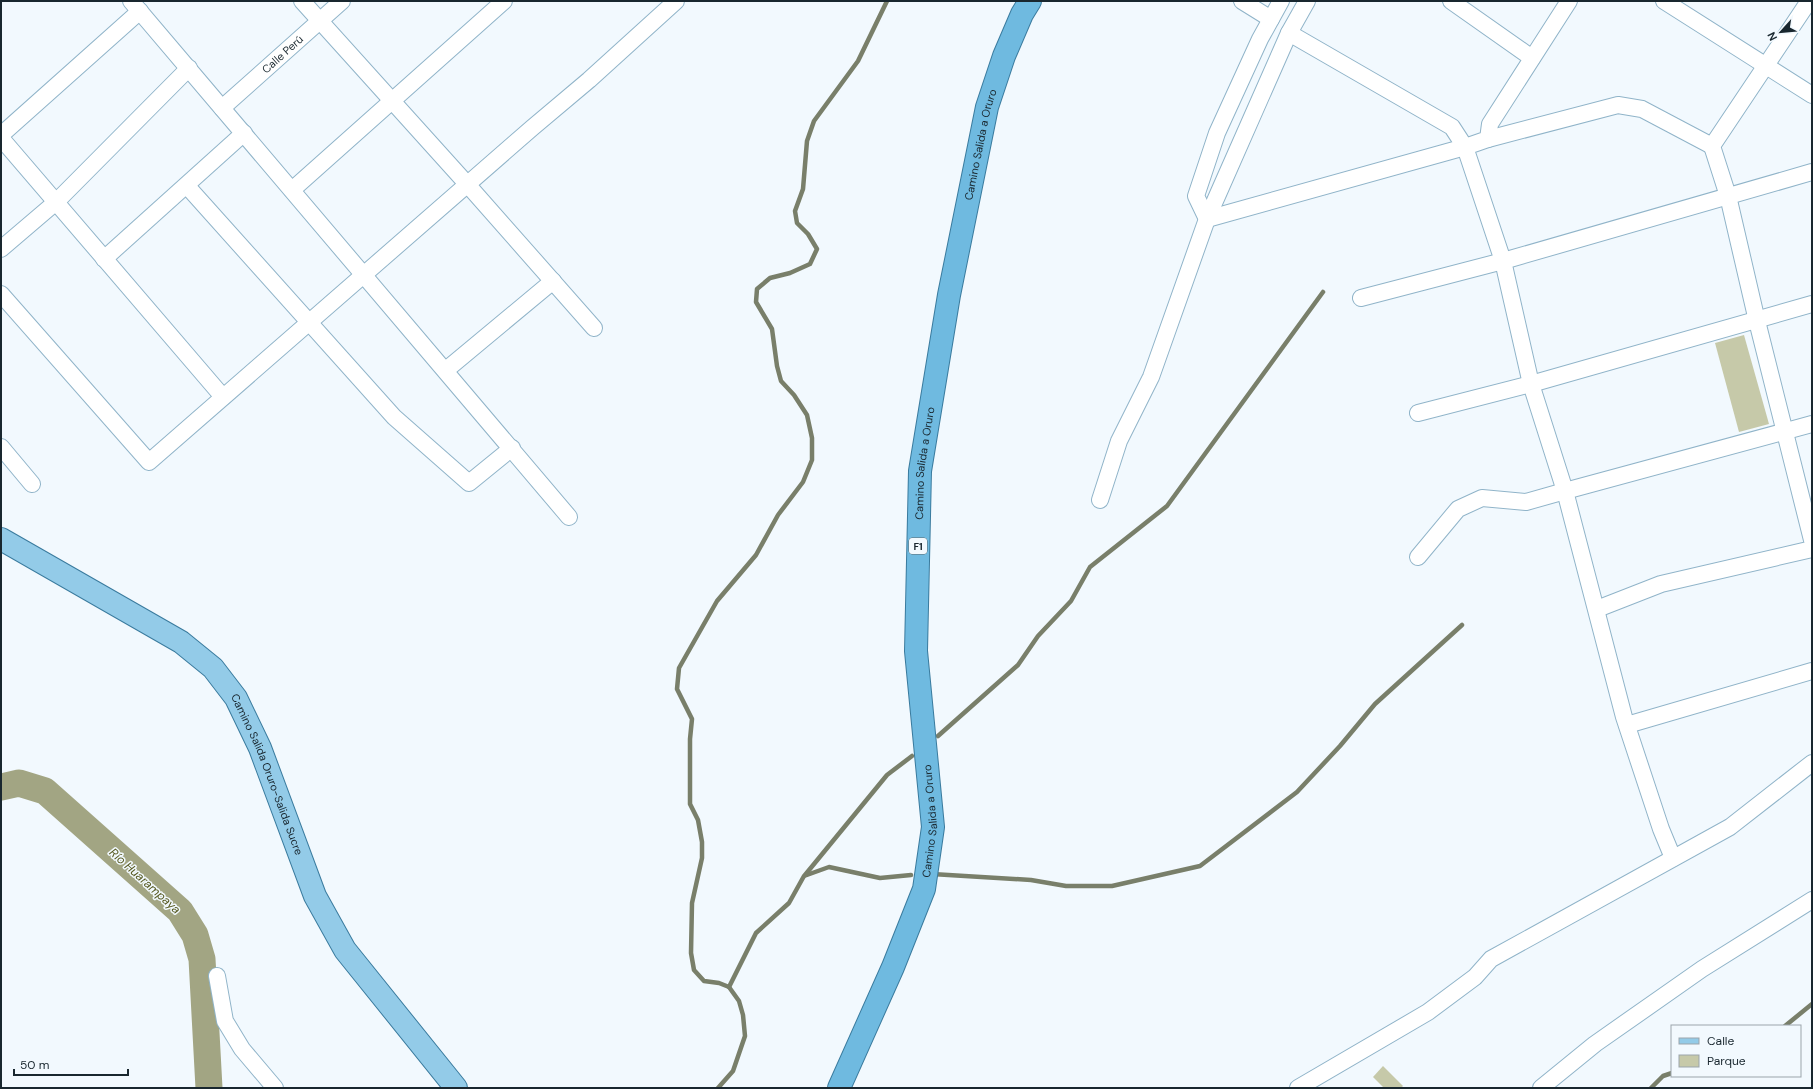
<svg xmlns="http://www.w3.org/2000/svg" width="1813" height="1089" font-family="'DM Sans',sans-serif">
  <rect width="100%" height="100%" fill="#f2f9fe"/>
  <!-- green -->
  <g fill="#c6c9a9">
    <polygon points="1744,335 1769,424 1739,432 1715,343"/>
    <polygon points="1383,1066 1403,1086 1401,1088 1384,1088 1373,1077"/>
  </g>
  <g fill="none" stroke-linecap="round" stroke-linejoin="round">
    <!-- stream -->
    <g stroke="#797f6a" stroke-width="4.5">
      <polyline points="938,736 1018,665 1038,636 1071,601 1090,567 1167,506 1323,292"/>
      <polyline points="932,874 1031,880 1066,886 1112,886 1200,866 1297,792 1340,746 1375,704 1462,625"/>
      <polyline points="805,875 887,775 912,756"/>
      <polyline points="729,987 756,933 789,903 804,876 829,867 880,878 911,875"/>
      <polyline points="1785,1026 1812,1004"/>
      <polyline points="718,1088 733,1071 745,1036 743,1015 739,1001 729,987 719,983 704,981 694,970 691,953 692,903 702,858 702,842 698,820 690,804 690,739 692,719 677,689 679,668 717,601 756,555 778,515 803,482 812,460 812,438 807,415 794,395 781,381 777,366 772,329 756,302 757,289 770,278 790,273 810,264 817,249 808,234 797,223 795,211 803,189 807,141 814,121 858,61 887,1"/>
      <polyline points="1651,1088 1663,1076 1672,1073"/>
    </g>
    <!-- river -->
    <polyline stroke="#a2a583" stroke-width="27" points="1,787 19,783 45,791 180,911 195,935 202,959 209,1088"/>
    <defs>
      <g id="minor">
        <polyline points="131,1 569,517"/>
        <polyline points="302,1 467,184 594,328"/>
        <polyline points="1242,1 1271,19"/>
        <polyline points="1281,1 1260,39 1217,133 1196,196 1207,219 1465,147 1452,127 1289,33"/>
        <polyline points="1451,1 1532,58"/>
        <polyline points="1569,1 1490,124 1488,139 1465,147 1503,261 1531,384 1565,491 1812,424"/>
        <polyline points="1664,1 1812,95"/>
        <polyline points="1809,1 1712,146 1728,196 1757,321 1812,540"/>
        <path id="s1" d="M222,108L342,1"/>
        <polyline points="1,135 140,11"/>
        <polyline points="1,138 223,397"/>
        <polyline points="1488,139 1618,105 1642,109 1712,146"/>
        <polyline points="187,186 394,417 469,483 512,448"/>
        <polyline points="292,190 504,1"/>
        <polyline points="1,249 56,202 189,68"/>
        <polyline points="104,259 244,133"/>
        <polyline points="1,294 149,462 532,128 589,80 676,1"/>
        <polyline points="1361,298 1503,261 1812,172"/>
        <polyline points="446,370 553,281"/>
        <polyline points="1418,413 1531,384 1812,304"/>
        <polyline points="1,447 32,484"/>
        <polyline points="1100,500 1119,441 1151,377 1207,219 1289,33 1307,1"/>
        <polyline points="1418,557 1458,509 1482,498 1526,502 1565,491 1624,717 1661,829 1673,858"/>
        <polyline points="1597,609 1661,584 1812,549"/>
        <polyline points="1627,725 1812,671"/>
        <polyline points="217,976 225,1021 242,1049 275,1088"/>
        <polyline points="1298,1088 1428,1012 1475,977 1491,959 1730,827 1812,763"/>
        <polyline points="1541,1088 1595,1044 1702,969 1812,900"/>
      </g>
      <g id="primary">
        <path id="s2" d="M1,539L181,642L213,668L236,698L260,748L315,896L345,950L456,1088"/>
      </g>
      <g id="trunk">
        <path id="s3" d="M839,1088L893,967L924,889L933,827L916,651L920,471L949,295L987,107L1004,56L1022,14L1030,1"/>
      </g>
    </defs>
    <!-- minor casing -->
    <use href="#minor" stroke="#90b4c9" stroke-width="18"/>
    <!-- primary casing -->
    <use href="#primary" stroke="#3a7b9e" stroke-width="24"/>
    <!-- trunk casing -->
    <use href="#trunk" stroke="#3a7b9e" stroke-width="24"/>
    <!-- minor -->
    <use href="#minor" stroke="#fff" stroke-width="16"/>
    <!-- primary -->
    <use href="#primary" stroke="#93cbe8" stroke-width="22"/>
    <!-- trunk -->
    <use href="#trunk" stroke="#6fbae0" stroke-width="22"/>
  </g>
  <g text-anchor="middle" stroke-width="3" stroke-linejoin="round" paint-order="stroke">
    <!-- shield labels -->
    <rect fill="#f2f9fe" stroke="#5a666d" stroke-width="1" x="909" y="538" width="18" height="16" rx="3"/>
    <g font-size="10" font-weight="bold" fill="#19272f">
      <text x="918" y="550">F1</text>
    </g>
    <!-- street labels -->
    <g font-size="11" fill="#19272f" stroke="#f2f9fe">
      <text dy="4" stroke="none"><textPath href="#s1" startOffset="81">Calle Perú</textPath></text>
      <text dy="4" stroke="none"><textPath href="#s3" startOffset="968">Camino Salida a Oruro</textPath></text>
      <text dy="4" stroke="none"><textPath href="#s3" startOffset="644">Camino Salida a Oruro</textPath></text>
      <text dy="4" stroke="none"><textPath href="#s2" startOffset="369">Camino Salida Oruro-Salida Sucre</textPath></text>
      <text dy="4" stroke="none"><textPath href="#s3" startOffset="285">Camino Salida a Oruro</textPath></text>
    </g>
    <!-- water labels -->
    <g font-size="12" font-style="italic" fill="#565921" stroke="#f2f9fe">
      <text transform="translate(145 881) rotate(42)" y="4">Río Huarampaya</text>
    </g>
  </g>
  <!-- border -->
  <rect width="1813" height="1089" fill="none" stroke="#19272f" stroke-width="4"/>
  <!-- legend -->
  <rect x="1671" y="1025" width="130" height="52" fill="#f2f9fe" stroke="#9ba5ab"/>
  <rect x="1679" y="1038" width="20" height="6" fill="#93cbe8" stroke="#9ba5ab"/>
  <text x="1707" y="1045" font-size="12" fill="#19272f">Calle</text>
  <rect x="1679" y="1055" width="20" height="12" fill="#c6c9a9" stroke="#9ba5ab"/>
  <text x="1707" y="1065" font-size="12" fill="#19272f">Parque</text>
  <!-- north arrow -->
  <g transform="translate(1781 32) rotate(243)" stroke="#f2f9fe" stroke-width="3" paint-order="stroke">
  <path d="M0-3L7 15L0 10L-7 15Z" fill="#19272f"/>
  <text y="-6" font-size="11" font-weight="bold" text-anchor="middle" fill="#19272f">N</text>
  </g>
  <!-- scale -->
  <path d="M14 1069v6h114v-6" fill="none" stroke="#19272f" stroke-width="2"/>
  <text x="20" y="1069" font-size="12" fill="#19272f" stroke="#f2f9fe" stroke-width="3" paint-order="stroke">50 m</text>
</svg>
